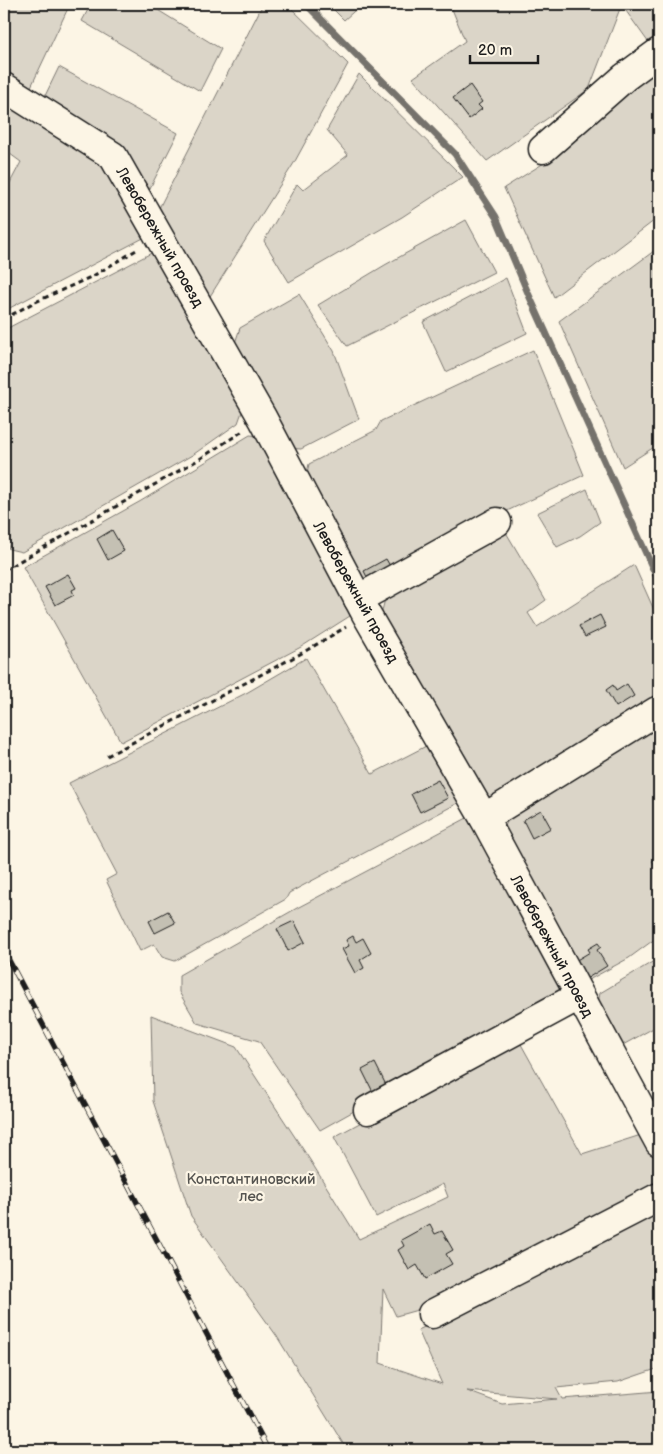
<svg xmlns="http://www.w3.org/2000/svg" width="663" height="1454" font-family="'Balsamiq Sans',sans-serif">
  <rect width="100%" height="100%" fill="#fcf5e5"/>
  <filter id="ink" filterUnits="userSpaceOnUse"><feTurbulence type="fractalNoise" baseFrequency=".02" numOctaves="2"/><feDisplacementMap in="SourceGraphic" scale="10" xChannelSelector="R" yChannelSelector="G"/><feConvolveMatrix kernelMatrix="1 2 1 2 8 2 1 2 1" color-interpolation-filters="sRGB"/></filter>
  <g filter="url(#ink)">
    <!-- green -->
    <g fill="#dbd5c8" stroke="#7c7872" fill-rule="evenodd">
      <polygon points="4,4 70,4 29,91 4,75"/>
      <polygon points="91,4 148,4 221,49 200,91 82,21"/>
      <polygon points="263,4 287,4 348,64 294,163 207,301 158,210"/>
      <polygon points="328,4 362,4 344,20"/>
      <polygon points="450,4 619,4 621,6 589,89 487,161 413,78 465,41"/>
      <polygon points="621,4 659,4 659,40 651,46"/>
      <polygon points="59,67 178,133 148,192 43,100"/>
      <polygon points="659,68 659,217 554,297 504,188 552,158 646,76"/>
      <polygon points="359,74 463,177 402,217 289,282 264,241 297,184 303,190 348,155 327,130"/>
      <polygon points="4,99 111,167 151,234 4,311 4,194 21,162 6,151 4,154"/>
      <polygon points="466,220 494,272 347,346 318,305 385,265"/>
      <polygon points="658,248 659,444 623,467 559,321"/>
      <polygon points="159,249 243,409 238,423 194,454 22,552 9,549 4,539 4,330"/>
      <polygon points="506,278 527,333 446,372 423,322"/>
      <polygon points="299,294 334,351 359,419 301,449 287,448 233,349 240,328"/>
      <polygon points="533,350 584,475 477,525 363,588 306,477 309,464 376,430 381,421"/>
      <polygon points="250,435 260,436 353,604 350,616 301,647 121,742 23,567 141,501"/>
      <polygon points="587,489 600,522 580,536 557,547 537,513"/>
      <polygon points="504,529 546,600 528,613 537,627 634,565 659,621 659,701 485,802 381,615 385,599"/>
      <polygon points="306,658 372,774 432,743 460,793 458,803 289,893 286,899 175,961 162,957 154,944 140,951 106,880 117,874 69,783 248,692"/>
      <polygon points="659,721 659,857 652,861 659,870 659,936 629,958 583,983 502,833 513,808"/>
      <polygon points="467,818 475,820 566,992 320,1130 259,1041 197,1023 179,992 179,975 297,908"/>
      <polygon points="659,958 659,1025 621,1046 598,1003 600,993"/>
      <path d="M151,1015L236,1047L310,1160L359,1239L448,1197L443,1184L376,1217L334,1137L517,1037L582,1154L644,1134L659,1164V1189L421,1309L396,1316L383,1289L380,1363L442,1384L418,1330L502,1291L659,1209V1368L618,1382L556,1388L562,1399L659,1391V1450H347L276,1335L191,1216L153,1101ZM467,1391L557,1399L502,1404Z"/>
    </g>
    <g fill="none" stroke-linecap="round" stroke-linejoin="round">
      <!-- stream -->
      <polyline stroke="#75726c" stroke-width="7" points="306,4 455,154 496,217 528,293 659,582"/>
    </g>
    <!-- building -->
    <g fill="#c4c0b3" stroke="#1c1c1c">
      <polygon points="470,85 482,102 478,105 482,109 469,119 453,98"/>
      <polygon points="112,530 124,551 108,560 97,539"/>
      <polygon points="386,559 393,571 370,583 364,571"/>
      <polygon points="68,574 76,588 72,590 74,595 55,605 45,587"/>
      <polygon points="600,615 606,627 585,637 579,626"/>
      <polygon points="627,684 634,696 616,707 606,690 613,685 616,691"/>
      <polygon points="438,780 448,798 420,812 411,794"/>
      <polygon points="541,810 551,828 532,838 523,820"/>
      <polygon points="168,911 175,923 155,933 149,921"/>
      <polygon points="294,921 305,942 288,951 277,929"/>
      <polygon points="353,936 356,942 363,938 371,953 360,960 364,968 355,973 342,949 349,946 346,940"/>
      <polygon points="598,943 601,947 597,950 607,966 586,979 575,961 590,952 588,949"/>
      <polygon points="375,1063 388,1089 375,1096 362,1070"/>
      <polygon points="430,1224 435,1234 442,1231 453,1250 446,1254 452,1264 425,1279 417,1265 409,1270 398,1250 404,1246 401,1240"/>
    </g>
    <g fill="none" stroke-linecap="round" stroke-linejoin="round">
      <defs>
        <g id="minor">
          <polyline points="4,87 113,156 263,419 366,614 484,818 659,1142"/>
          <polyline points="543,149 625,77 659,52"/>
          <polyline points="358,599 497,522"/>
          <polyline points="484,818 657,711"/>
          <polyline points="368,1110 579,996"/>
          <polyline points="432,1314 659,1197"/>
        </g>
      </defs>
      <!-- minor casing -->
      <use href="#minor" stroke="#1c1c1c" stroke-width="31"/>
      <!-- path -->
      <g stroke="#1c1c1c" stroke-width="3" stroke-dasharray="5 4" stroke-linecap="butt">
        <polyline points="4,319 31,304 93,276 138,249"/>
        <polyline points="4,570 198,460 243,431"/>
        <polyline points="107,756 302,653 346,627"/>
      </g>
      <!-- minor -->
      <use href="#minor" stroke="#fcf5e5" stroke-width="28"/>
      <defs>
        <polyline id="rail" points="4,951 268,1450"/>
      </defs>
      <!-- rail casing -->
      <use href="#rail" stroke="#1c1c1c" stroke-width="5.5"/>
      <!-- rail -->
      <use href="#rail" stroke="#fcf5e5" stroke-width="4" stroke-dasharray="11" stroke-linecap="butt"/>
    </g>
  </g>
  <g text-anchor="middle" stroke-width="4.5" stroke-linejoin="round" paint-order="stroke">
    <!-- street labels -->
    <g font-size="15" fill="#1c1c1c" stroke="#fcf5e5">
      <text transform="translate(160 237) rotate(60)" y="5">Левобережный проезд</text>
      <text transform="translate(356 592) rotate(61)" y="5">Левобережный проезд</text>
      <text transform="translate(552 946) rotate(62)" y="5">Левобережный проезд</text>
    </g>
    <!-- park labels -->
    <g font-size="15" fill="#555450" stroke="#fcf5e5">
      <text x="251" y="1184">Константиновский<tspan x="251" dy="17">лес</tspan></text>
    </g>
  </g>
  <!-- margin -->
  <rect width="663" height="1454" fill="none" stroke="#fcf5e5" stroke-width="20"/>
  <rect x="10" y="10" width="643" height="1434" fill="none" stroke="#1c1c1c" stroke-width="2" filter="url(#ink)"/>
  <!-- scale -->
  <path d="M470 55v8h68v-8" fill="none" stroke="#1c1c1c" stroke-width="2.5"/>
  <text x="478" y="55" font-size="15" fill="#1c1c1c" stroke="#fcf5e5" stroke-width="4" paint-order="stroke">20 m</text>
</svg>
